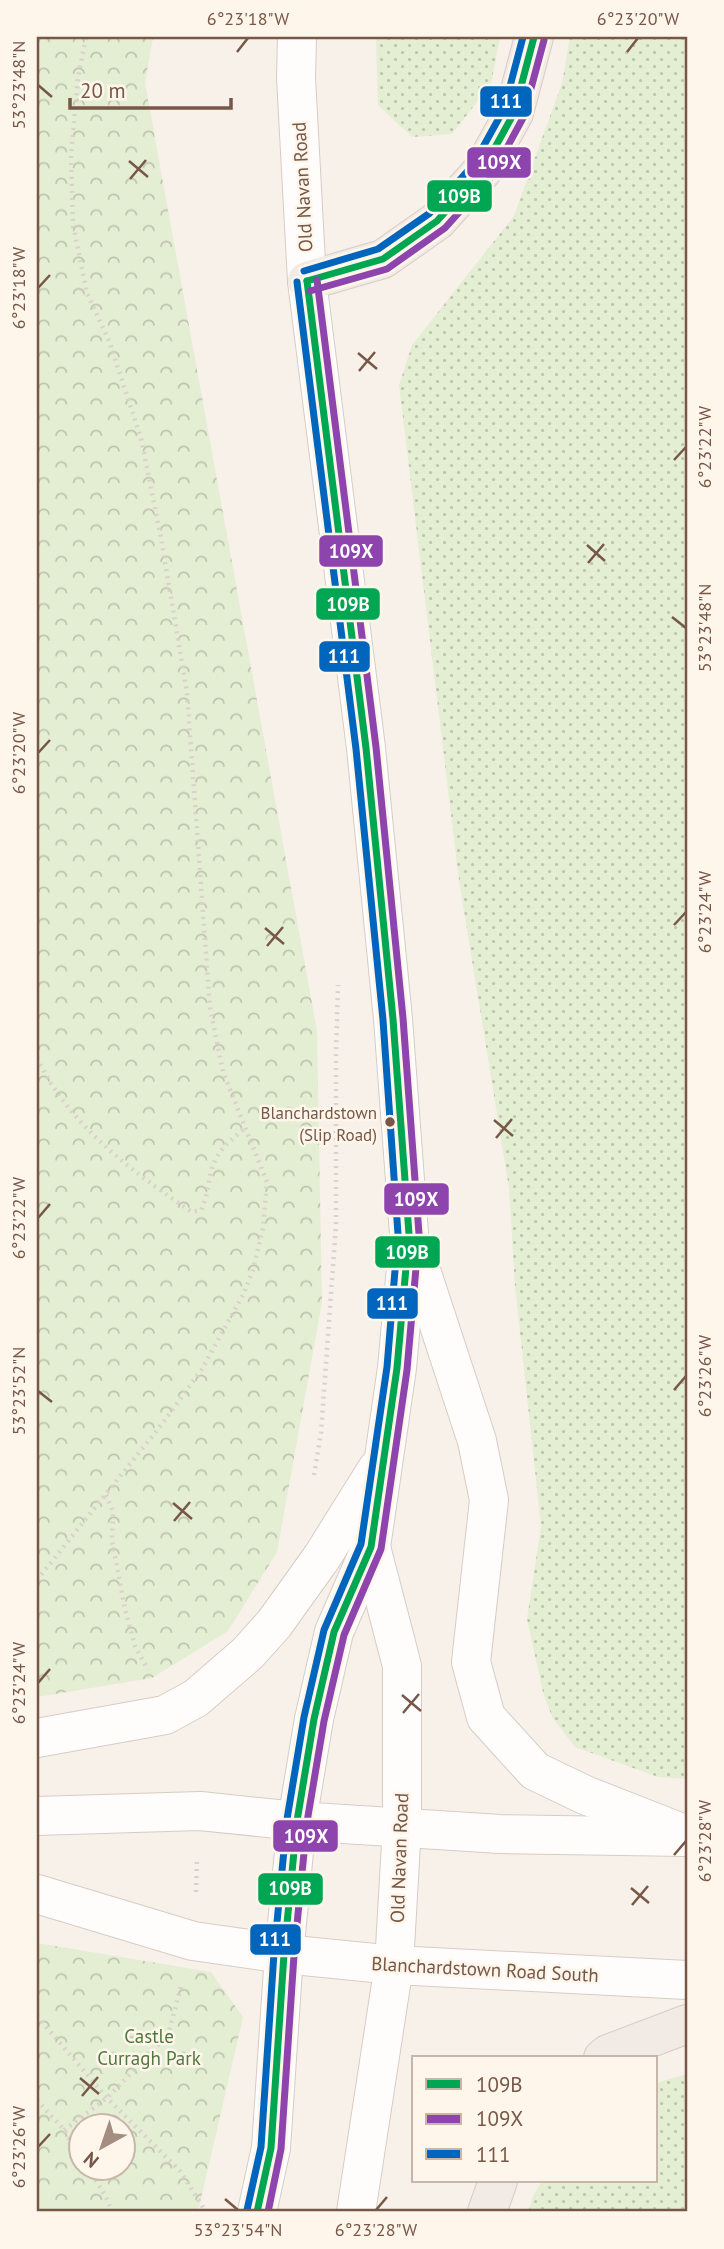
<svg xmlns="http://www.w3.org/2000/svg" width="724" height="2249" font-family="'PT Sans',sans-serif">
  <defs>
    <pattern id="grass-dots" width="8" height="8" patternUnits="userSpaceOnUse" patternTransform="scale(1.75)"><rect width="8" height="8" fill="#e4eed3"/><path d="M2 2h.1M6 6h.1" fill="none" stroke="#bec4ad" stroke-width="1.8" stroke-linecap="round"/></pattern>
    <pattern id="park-crowns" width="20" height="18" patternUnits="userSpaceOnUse" patternTransform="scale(1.75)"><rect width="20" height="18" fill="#e4eed3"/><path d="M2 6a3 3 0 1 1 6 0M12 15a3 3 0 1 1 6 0" fill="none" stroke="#bec4ad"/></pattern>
  </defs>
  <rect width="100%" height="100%" fill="#f7f1ea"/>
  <!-- grass -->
  <g fill="url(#grass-dots)">
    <polygon points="376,37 500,37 491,84 452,134 412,137 378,105"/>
    <polygon points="570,37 687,37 687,1779 658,1777 575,1747 552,1717 543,1692 527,1619 541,1526 515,1286 509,1188 459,880 399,385 412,345 514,216 562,83"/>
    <polygon points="687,2074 687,2212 528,2212 534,2194 542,2181 656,2181 656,2083"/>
  </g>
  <!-- park -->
  <g fill="url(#park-crowns)" fill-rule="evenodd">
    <polygon points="37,37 153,37 145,83 317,1031 322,1302 277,1552 228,1631 152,1678 37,1697"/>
    <path d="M37,1943L211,1972L243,2017L198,2212H37ZM80,2126H122V2168H80Z"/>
  </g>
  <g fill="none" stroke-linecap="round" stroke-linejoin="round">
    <defs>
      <g id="tertiary">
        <polyline points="414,1249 477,1441 489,1500 471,1662 486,1717 535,1771 585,1795 687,1835"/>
        <polyline points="37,1738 165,1715 196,1698 248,1653 274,1624 322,1557 377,1469"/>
        <polyline points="257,2212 271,2148 284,1954 297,1821 314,1719 334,1632 371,1547 397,1368 409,1234 393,1019 366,748 307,281 296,78 297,37"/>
        <polyline points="356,2212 394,1965 402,1826 402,1666 371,1547"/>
      </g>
      <g id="secondary">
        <polyline points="37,1816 200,1811 297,1821 500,1834 687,1837"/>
        <polyline points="37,1894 193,1941 284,1954 394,1965 687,1980"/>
      </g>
      <g id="trunk">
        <polyline points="307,281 383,259 437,221 482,171 514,113 534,37"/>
        <polyline points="603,2058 608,2054 687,2024"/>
        <polyline points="487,2212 498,2181"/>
      </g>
    </defs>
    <!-- tertiary casing -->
    <use href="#tertiary" stroke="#d6ccc6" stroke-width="40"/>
    <!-- secondary casing -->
    <use href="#secondary" stroke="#d6ccc6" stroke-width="40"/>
    <!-- trunk casing -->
    <use href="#trunk" stroke="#d6ccc5" stroke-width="40"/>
    <!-- path -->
    <g stroke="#dad1cd" stroke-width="4.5" stroke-dasharray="2 5" stroke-linecap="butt">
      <path d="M37,1058C69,1125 131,1171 192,1212L201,1210C207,1198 208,1185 211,1172C216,1151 230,1141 245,1128"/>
      <polyline points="314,1475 321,1433 336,1225 336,1055 338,985"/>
      <polyline points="106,1495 113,1511 112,1541 125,1609 135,1646 148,1670"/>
      <polyline points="37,1580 162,1424 202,1369 243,1295 253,1270 263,1228 267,1182 223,1072 210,1008 187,693 161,538 141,438 109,341 87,293 73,225 71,155 78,78 86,37"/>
      <polyline points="196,1892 197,1858"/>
      <polyline points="37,2016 107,2098 180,2171 206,2212"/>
      <polyline points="37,2100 64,2130 80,2157"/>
      <polyline points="64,2130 107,2098 168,2035 181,1986"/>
      <polyline points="88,2168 106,2197 112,2212"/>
    </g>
    <!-- tertiary -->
    <use href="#tertiary" stroke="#fefdfc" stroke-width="38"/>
    <!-- secondary -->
    <use href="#secondary" stroke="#fefdfc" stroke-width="38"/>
    <!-- trunk -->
    <use href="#trunk" stroke="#f2eae4" stroke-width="38"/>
    <defs>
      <g id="bus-1">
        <polyline points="307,281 383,259 437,221 482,171 514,113 534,37"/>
        <polyline points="257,2212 271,2148 284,1954 297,1821 314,1719 334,1632 371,1547 397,1368 409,1234 393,1019 366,748 307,281"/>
      </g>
      <g id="bus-2">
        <polyline points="310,291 387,269 445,228 491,177 523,118 544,40"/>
        <polyline points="268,2212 281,2149 294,1955 307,1822 324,1721 344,1635 381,1549 407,1370 419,1234 403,1018 376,747 317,280"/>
      </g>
      <g id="bus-3">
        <polyline points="304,271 378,249 430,213 473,165 504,109 523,37"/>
        <polyline points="247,2210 261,2147 274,1953 287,1819 304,1717 324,1630 361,1544 387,1367 398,1234 383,1020 356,749 297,282"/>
      </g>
    </defs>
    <!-- bus-1 casing -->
    <use href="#bus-1" stroke="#fff6eb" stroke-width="12"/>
    <!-- bus-2 casing -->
    <use href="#bus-2" stroke="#fff6eb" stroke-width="12"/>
    <!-- bus-3 casing -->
    <use href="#bus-3" stroke="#fff6eb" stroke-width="12"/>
    <!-- bus-1 -->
    <use href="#bus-1" stroke="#00a651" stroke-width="7"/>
    <!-- bus-2 -->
    <use href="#bus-2" stroke="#8e44ad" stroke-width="7"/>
    <!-- bus-3 -->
    <use href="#bus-3" stroke="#0065bd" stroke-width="7"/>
  </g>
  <!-- ticks -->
  <path fill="none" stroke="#775748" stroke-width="2.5" d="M237,52L248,38M627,52L638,38M38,85L52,97M129,161L148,177M130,179L146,160M38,288L50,275M358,353L377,369M359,371L375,352M674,460L686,447M587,545L605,561M588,563L604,544M672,617L686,628M38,753L50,740M674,925L686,912M265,928L284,944M267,946L283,927M494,1120L513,1136M496,1138L512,1119M38,1218L50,1204M674,1390L686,1376M38,1391L52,1402M173,1503L192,1519M174,1521L190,1502M38,1683L50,1669M402,1695L421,1711M403,1713L419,1694M674,1855L686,1841M631,1888L649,1903M632,1905L648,1886M80,2078L99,2094M82,2096L98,2077M38,2147L50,2134M225,2199L238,2210M376,2210L387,2197"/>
  <!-- markers -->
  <circle fill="#775748" stroke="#fff6eb" stroke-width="2.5" cx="390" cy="1122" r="6"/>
  <g text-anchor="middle" stroke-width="5" stroke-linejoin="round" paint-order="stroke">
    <!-- bus labels -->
    <g font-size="17" fill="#775748" stroke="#fff6eb" text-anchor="end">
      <text x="377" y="1119">Blanchardstown<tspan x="377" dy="22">(Slip Road)</tspan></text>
    </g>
    <!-- street labels -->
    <g font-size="19" fill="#775748" stroke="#fff6eb">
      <text transform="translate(302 187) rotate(-93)" y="7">Old Navan Road</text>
      <text transform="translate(399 1858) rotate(-88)" y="7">Old Navan Road</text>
      <text transform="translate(485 1969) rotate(3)" y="7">Blanchardstown Road South</text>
    </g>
    <!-- park labels -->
    <g font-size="19" fill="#50773d" stroke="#fff6eb">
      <text x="149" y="2043">Castle<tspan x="149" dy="22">Curragh Park</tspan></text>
    </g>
  </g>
  <g stroke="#fff6eb" stroke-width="2.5">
    <rect x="479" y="85" width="54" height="33" rx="7" fill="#0065bd"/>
    <rect x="466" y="146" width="66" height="33" rx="7" fill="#8e44ad"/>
    <rect x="426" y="179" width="67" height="34" rx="7" fill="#00a651"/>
    <rect x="318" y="534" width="66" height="34" rx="7" fill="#8e44ad"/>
    <rect x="315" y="587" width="66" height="34" rx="7" fill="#00a651"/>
    <rect x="318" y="640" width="53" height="33" rx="7" fill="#0065bd"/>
    <rect x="383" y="1182" width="67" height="34" rx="7" fill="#8e44ad"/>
    <rect x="374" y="1235" width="67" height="34" rx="7" fill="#00a651"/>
    <rect x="366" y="1287" width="53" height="33" rx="7" fill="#0065bd"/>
    <rect x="272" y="1819" width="67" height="34" rx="7" fill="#8e44ad"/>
    <rect x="257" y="1872" width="67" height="34" rx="7" fill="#00a651"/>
    <rect x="249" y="1923" width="53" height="33" rx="7" fill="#0065bd"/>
  </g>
  <g font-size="19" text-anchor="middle" font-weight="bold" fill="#fff">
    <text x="506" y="108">111</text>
    <text x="499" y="169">109X</text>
    <text x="459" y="203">109B</text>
    <text x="351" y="558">109X</text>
    <text x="348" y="611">109B</text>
    <text x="344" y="663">111</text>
    <text x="416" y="1206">109X</text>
    <text x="407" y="1259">109B</text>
    <text x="392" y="1310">111</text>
    <text x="306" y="1843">109X</text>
    <text x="290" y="1895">109B</text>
    <text x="275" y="1946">111</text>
  </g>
  <!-- border -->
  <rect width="724" height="2249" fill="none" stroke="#fff6eb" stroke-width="77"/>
  <!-- legend -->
  <rect x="412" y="2056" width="245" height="126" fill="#fff6eb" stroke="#c9b6aa" stroke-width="2"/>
  <rect x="426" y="2079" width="35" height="10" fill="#00a651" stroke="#c9b6aa" stroke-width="2"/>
  <text x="476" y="2092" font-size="21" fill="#775748">109B</text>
  <rect x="426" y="2114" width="35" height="10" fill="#8e44ad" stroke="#c9b6aa" stroke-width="2"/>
  <text x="476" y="2126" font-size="21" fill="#775748">109X</text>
  <rect x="426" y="2149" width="35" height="10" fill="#0065bd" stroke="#c9b6aa" stroke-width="2"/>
  <text x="476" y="2162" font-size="21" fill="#775748">111</text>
  <!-- north arrow -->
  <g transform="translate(102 2147) rotate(220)"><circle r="33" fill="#fff6eb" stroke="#c9b6aa" stroke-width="2"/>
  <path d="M0-5L12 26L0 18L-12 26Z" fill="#a48d81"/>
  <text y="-10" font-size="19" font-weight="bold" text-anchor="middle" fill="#775748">N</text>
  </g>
  <!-- scale -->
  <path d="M70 98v10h161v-10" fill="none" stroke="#775748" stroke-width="3.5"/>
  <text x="80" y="98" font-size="21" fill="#775748" stroke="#fff6eb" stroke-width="5" paint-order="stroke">20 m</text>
  <rect x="38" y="38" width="648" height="2172" fill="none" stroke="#775748" stroke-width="2.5"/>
  <g font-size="18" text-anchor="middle" fill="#775748">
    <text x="248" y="25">6°23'18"W</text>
    <text x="638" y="25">6°23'20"W</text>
    <text transform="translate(19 85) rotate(-90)" y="6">53°23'48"N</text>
    <text transform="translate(19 288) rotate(-90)" y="6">6°23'18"W</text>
    <text transform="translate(705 447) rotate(-90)" y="6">6°23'22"W</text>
    <text transform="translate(705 628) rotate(-90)" y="6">53°23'48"N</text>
    <text transform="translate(19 753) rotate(-90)" y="6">6°23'20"W</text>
    <text transform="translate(705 912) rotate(-90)" y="6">6°23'24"W</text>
    <text transform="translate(19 1218) rotate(-90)" y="6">6°23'22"W</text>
    <text transform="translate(705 1376) rotate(-90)" y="6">6°23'26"W</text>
    <text transform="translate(19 1391) rotate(-90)" y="6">53°23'52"N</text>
    <text transform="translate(19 1683) rotate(-90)" y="6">6°23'24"W</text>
    <text transform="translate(705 1841) rotate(-90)" y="6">6°23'28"W</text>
    <text transform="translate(19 2147) rotate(-90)" y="6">6°23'26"W</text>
    <text x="238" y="2236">53°23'54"N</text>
    <text x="376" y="2236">6°23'28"W</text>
  </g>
</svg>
